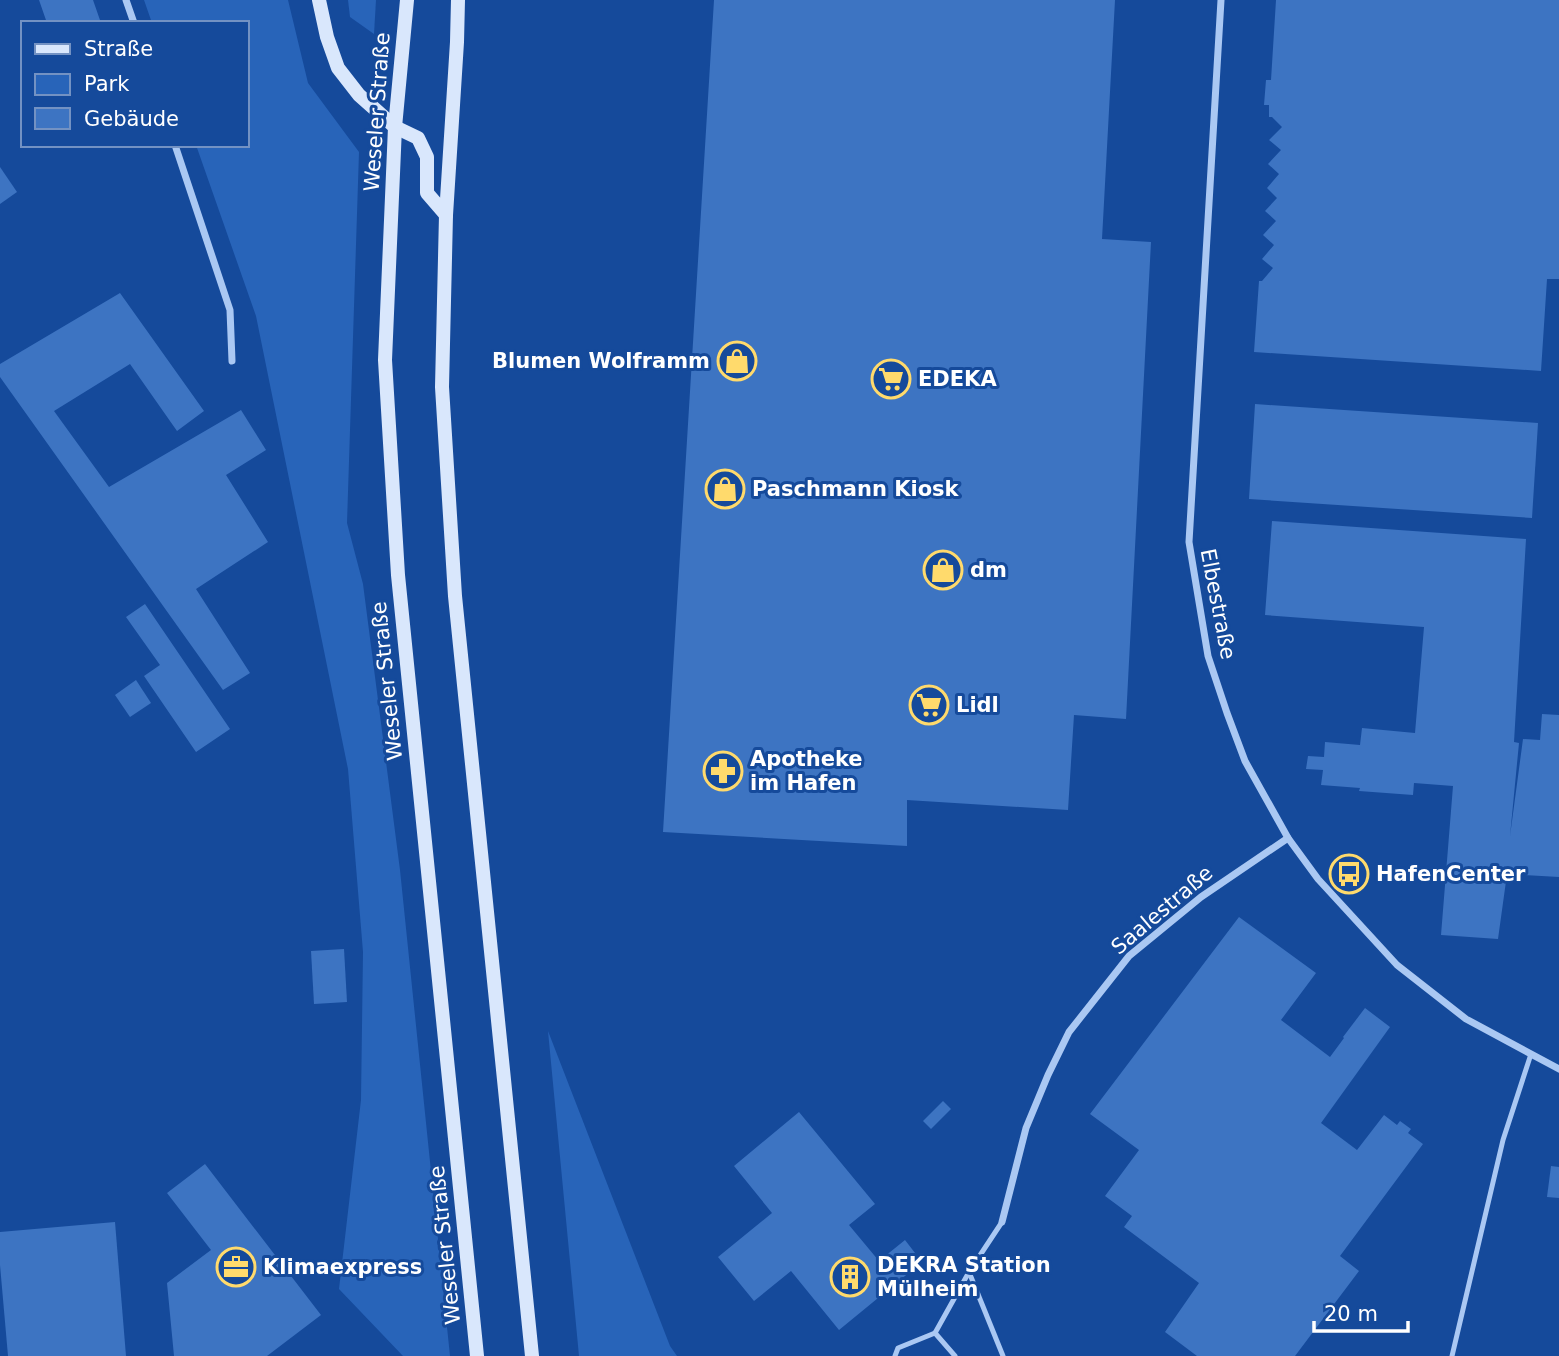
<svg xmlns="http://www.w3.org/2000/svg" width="1559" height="1356" font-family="'DejaVu Sans',sans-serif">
  <rect width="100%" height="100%" fill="#154a9b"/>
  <!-- green -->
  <g fill="#2864b9">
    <polygon points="144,0 288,0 308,83 359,152 347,523 363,584 400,870 450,1356 403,1356 339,1289 361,1100 363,952 348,769 256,316 196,145 247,145 247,23 152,23"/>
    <polygon points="348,0 376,0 374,34 350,17"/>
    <polygon points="548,1031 670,1346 677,1356 579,1356"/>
  </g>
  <!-- building -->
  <g fill="#3d74c2">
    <polygon points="39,0 93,0 101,23 47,23"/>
    <polygon points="714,0 1115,0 1102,239 1151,242 1126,719 1074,715 1068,810 907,800 907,846 663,832"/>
    <polygon points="1276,0 1559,0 1559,279 1547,279 1541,371 1254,352 1259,281 1262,281 1273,268 1262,259 1274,245 1263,235 1276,221 1265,211 1277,198 1267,188 1279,174 1268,164 1281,150 1269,140 1282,127 1272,117 1269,117 1269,105 1264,105 1266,80 1271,80"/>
    <polygon points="0,167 17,192 0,204"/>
    <polygon points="120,293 204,411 177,431 130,364 54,411 109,487 241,410 266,450 226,475 268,542 196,589 250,673 223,690 0,377 0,364"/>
    <polygon points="1255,404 1538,423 1532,518 1249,499"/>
    <polygon points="1272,521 1526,539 1514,742 1519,743 1510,836 1523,739 1540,740 1542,714 1559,715 1559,877 1507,874 1498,939 1441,935 1453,786 1414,783 1413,795 1359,791 1360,788 1321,785 1323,770 1306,769 1308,756 1324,757 1325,742 1360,745 1362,728 1415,733 1424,627 1265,615"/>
    <polygon points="145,604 230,729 196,752 144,676 160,665 126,617"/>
    <polygon points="136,680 151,703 130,717 115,695"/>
    <polygon points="1239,917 1316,973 1281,1020 1330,1057 1344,1038 1343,1037 1365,1008 1390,1027 1321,1123 1357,1150 1384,1115 1397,1125 1400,1121 1411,1129 1408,1133 1423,1144 1340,1256 1359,1271 1295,1356 1197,1356 1165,1332 1199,1283 1124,1227 1132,1216 1105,1196 1139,1150 1090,1114"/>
    <polygon points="344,949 347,1002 314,1004 311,951"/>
    <polygon points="943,1101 951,1109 931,1129 923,1121"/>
    <polygon points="799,1112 875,1204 849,1225 879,1261 905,1240 922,1262 839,1330 791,1271 754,1301 718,1257 772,1213 734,1166"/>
    <polygon points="205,1164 321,1315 267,1356 174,1356 167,1283 211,1250 167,1193"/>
    <polygon points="1551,1166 1559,1167 1559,1198 1547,1197"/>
    <polygon points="115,1222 126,1356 8,1356 0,1265 0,1232"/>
  </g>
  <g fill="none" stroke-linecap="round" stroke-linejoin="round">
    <!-- lane -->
    <g stroke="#aac8f3" stroke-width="5">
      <polyline points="969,1272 1003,1356"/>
      <polyline points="935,1333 955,1356"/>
      <polyline points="895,1356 898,1348 935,1333 969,1272 1002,1222"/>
      <polyline points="1452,1356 1503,1140 1531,1054"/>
    </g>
    <!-- street -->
    <g stroke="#aac8f3" stroke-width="7">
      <polyline points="126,0 134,23"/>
      <polyline points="1221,0 1189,542 1208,656 1227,713 1245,761 1288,838 1318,879 1397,965 1466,1019 1559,1069"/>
      <polyline points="175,145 230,310 232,361"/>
      <polyline points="1002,1222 1026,1128 1048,1075 1069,1032 1129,956 1201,897 1288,838"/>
    </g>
    <!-- secondary -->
    <g stroke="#d9e7fc" stroke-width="14">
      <polyline points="319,0 327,37 338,68 359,95 395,127 418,138 427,157 427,193 446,215"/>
      <polyline points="407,0 395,127 385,360 398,575 477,1356"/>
      <polyline points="458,0 457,42 446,215 442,387 455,596 532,1356"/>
    </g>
  </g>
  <!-- icons -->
  <defs>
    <symbol id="shop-ring" viewBox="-11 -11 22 22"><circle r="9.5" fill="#154a9b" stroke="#ffda6c" stroke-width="1.5"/><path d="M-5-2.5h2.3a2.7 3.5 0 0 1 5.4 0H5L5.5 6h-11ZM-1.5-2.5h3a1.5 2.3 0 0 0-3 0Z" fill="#ffda6c"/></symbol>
    <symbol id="supermarket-ring" viewBox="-11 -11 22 22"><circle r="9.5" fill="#154a9b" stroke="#ffda6c" stroke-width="1.5"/><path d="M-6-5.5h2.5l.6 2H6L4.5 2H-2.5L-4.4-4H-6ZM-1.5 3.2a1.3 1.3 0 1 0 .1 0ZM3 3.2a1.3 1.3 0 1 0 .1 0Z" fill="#ffda6c"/></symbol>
    <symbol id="pharmacy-ring" viewBox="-11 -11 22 22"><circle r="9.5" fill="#154a9b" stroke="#ffda6c" stroke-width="1.5"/><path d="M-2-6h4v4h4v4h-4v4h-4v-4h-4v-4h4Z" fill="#ffda6c"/></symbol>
    <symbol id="bus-ring" viewBox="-11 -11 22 22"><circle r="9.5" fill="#154a9b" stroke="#ffda6c" stroke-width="1.5"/><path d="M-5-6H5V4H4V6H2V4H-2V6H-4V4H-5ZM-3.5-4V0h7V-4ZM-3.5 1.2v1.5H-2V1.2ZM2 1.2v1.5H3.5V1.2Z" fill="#ffda6c"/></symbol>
    <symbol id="office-ring" viewBox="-11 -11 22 22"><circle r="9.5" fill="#154a9b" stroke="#ffda6c" stroke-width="1.5"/><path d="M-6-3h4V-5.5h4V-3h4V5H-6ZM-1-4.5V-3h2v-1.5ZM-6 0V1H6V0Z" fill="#ffda6c"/></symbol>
    <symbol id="building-ring" viewBox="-11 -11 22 22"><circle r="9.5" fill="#154a9b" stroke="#ffda6c" stroke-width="1.5"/><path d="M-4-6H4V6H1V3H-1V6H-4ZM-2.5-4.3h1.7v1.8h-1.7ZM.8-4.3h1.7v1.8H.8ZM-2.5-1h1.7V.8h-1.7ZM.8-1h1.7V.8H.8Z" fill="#ffda6c"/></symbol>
  </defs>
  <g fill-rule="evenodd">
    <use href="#shop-ring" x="715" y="339" width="44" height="44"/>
    <use href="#supermarket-ring" x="869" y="357" width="44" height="44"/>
    <use href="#shop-ring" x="703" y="467" width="44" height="44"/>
    <use href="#shop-ring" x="921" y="548" width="44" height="44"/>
    <use href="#supermarket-ring" x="907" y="683" width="44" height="44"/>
    <use href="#pharmacy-ring" x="701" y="749" width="44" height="44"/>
    <use href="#bus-ring" x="1327" y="852" width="44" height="44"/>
    <use href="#office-ring" x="214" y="1245" width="44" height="44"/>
    <use href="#building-ring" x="828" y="1255" width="44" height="44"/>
  </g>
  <g text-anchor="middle" stroke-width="6" stroke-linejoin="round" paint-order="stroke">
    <!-- street labels -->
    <g font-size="21" fill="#fff" stroke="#154a9b">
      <text transform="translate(377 112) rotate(-86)" y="7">Weseler Straße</text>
      <text transform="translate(1218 604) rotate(79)" y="7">Elbestraße</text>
      <text transform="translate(387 681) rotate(-96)" y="7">Weseler Straße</text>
      <text transform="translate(1162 910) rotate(-40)" y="7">Saalestraße</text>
      <text transform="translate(445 1245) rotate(-96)" y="7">Weseler Straße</text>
    </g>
    <!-- poi labels -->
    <g font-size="21" font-weight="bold" fill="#fff" stroke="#154a9b" text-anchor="start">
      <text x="710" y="368" text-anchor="end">Blumen Wolframm</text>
      <text x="918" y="386">EDEKA</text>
      <text x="752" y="496">Paschmann Kiosk</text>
      <text x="970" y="577">dm</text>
      <text x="956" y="712">Lidl</text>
      <text x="750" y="766">Apotheke<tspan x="750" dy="24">im Hafen</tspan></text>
      <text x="1376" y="881">HafenCenter</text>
      <text x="877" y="1272">DEKRA Station<tspan x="877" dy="24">Mülheim</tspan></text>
      <text x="263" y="1274">Klimaexpress</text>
    </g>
  </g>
  <!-- legend -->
  <rect x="21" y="21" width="228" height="126" fill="#154a9b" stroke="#7392c3" stroke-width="2"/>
  <rect x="35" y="44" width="35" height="10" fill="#d9e7fc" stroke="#7392c3" stroke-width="2"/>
  <text x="84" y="56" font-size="21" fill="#ffffff">Straße</text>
  <rect x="35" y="74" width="35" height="21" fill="#2864b9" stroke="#7392c3" stroke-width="2"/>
  <text x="84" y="91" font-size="21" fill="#ffffff">Park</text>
  <rect x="35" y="108" width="35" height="21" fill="#3d74c2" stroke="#7392c3" stroke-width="2"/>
  <text x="84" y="126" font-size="21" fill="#ffffff">Gebäude</text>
  <!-- scale -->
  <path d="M1314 1321v10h94v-10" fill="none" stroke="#ffffff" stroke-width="3.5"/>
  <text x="1324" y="1321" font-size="21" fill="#ffffff" stroke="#154a9b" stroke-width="5" paint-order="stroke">20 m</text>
</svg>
